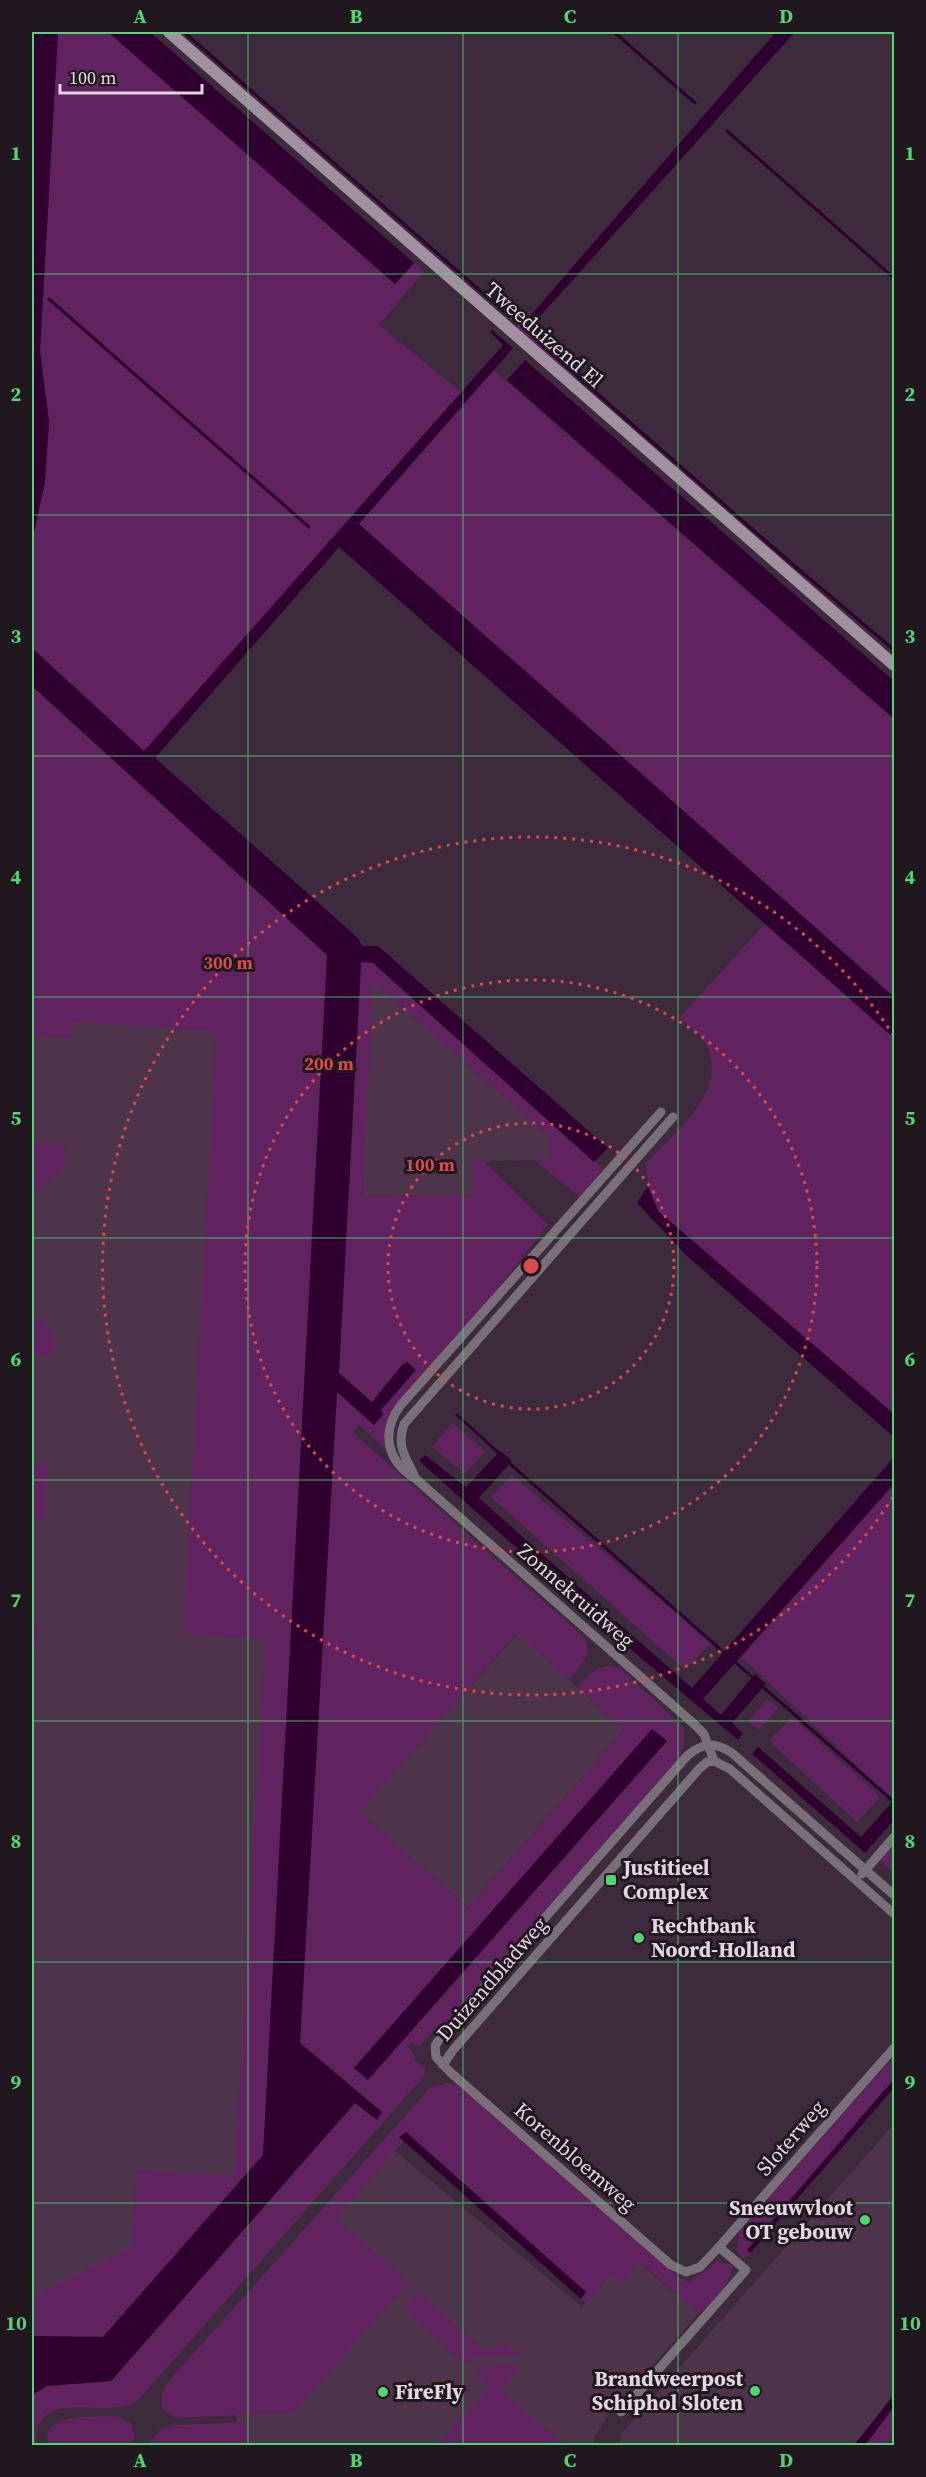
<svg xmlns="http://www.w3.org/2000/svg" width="926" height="2477" font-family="'Source Serif 4',serif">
  <rect width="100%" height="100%" fill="#3e2a3d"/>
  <!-- built -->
  <g fill="#4d344b">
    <polygon points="32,686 327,955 263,2155 32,2336"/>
    <polygon points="372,980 550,1137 550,1160 474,1161 473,1195 363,1196"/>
    <polygon points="518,1633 624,1730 468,1908 359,1812"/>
    <polygon points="894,2124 894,2393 856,2444 618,2446 622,2433"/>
    <polygon points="394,2150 582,2307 609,2276 638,2262 699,2313 606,2418 594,2438 594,2445 239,2445 234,2382 311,2246"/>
  </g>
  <!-- green -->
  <g fill="#61235f" fill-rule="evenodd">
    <polygon points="58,32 108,32 395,284 414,263 424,271 379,325 461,392 144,752 32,648 32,542 45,482 49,422 40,351"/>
    <polygon points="521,318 580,374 576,381 516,328"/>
    <polygon points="493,370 894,719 894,997 358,524"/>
    <polygon points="32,686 327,955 263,2155 103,2337 32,2336 32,2297 131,2247 136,2170 234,2176 265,1640 183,1634 216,1031 72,1022 71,1038 32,1036"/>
    <path d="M765,924L894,1038V1414L658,1211L648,1186L646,1163C675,1133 730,1090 706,1043C701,1034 688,1025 679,1018Z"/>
    <path d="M362,949L603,1169L580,1197L534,1160H550V1137L373,981L363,1196L473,1195L474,1161H484L548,1225L483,1307L392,1409L388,1420L387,1450L359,1425L353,1433L584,1637C593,1655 581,1666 569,1680L517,1633L360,1812L468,1908L624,1730L577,1687C592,1672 599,1662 620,1668L684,1728V1746L680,1758L442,2028L432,2032L420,2046L411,2042L407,2046L414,2054V2060L425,2068L424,2076L141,2397C137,2400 133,2404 129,2405C96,2416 33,2388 36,2445L32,2446V2395L47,2386L111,2381L355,2103L377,2120L382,2113L300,2043L337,1391L380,1410L416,1370L402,1365L372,1402L339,1373ZM652,1730L667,1741L368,2079L354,2068Z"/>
    <polygon points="32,1142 65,1144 64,1167 32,1194"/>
    <polygon points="32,1311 55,1337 54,1356 32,1355"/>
    <polygon points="452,1423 485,1451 465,1474 432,1447"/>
    <polygon points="32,1463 48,1464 45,1519 32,1518"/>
    <polygon points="512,1475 711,1643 685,1670 491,1497"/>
    <polygon points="894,1484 894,1800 741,1657"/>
    <polygon points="32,1624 39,1624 35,1655 32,1656"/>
    <polygon points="768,1699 778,1709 758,1730 748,1721"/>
    <polygon points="792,1717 880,1797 857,1822 769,1741"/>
    <polygon points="894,1831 894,1873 874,1855"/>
    <polygon points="894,2056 894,2079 747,2250 751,2255 743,2257 737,2251 739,2232"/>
    <path d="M447,2083L459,2086L681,2279L690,2282L717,2261L732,2265C735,2277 709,2309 699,2313L639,2262L620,2284L609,2276L586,2303L581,2299L586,2292L405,2132L400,2137L404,2141L336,2218L409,2282L293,2413L178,2418C159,2412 157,2398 168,2382L430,2088Z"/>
    <polygon points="419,2293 483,2349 494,2349 501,2342 523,2356 475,2357 467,2366 403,2308"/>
    <polygon points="507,2363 519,2368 501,2391 565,2445 438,2445 489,2387 474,2373 480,2368"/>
    <polygon points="894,2407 894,2435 886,2445 865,2446"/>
    <path d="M118,2416L131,2424L135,2436L131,2445H49C36,2412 99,2417 118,2416Z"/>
    <polygon points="242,2422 247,2426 248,2445 148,2445 160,2430 174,2425"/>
  </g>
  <!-- water -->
  <g fill="#2f002f">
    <polygon points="32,32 58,32 40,351 49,422 45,482 32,542"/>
    <polygon points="108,32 150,32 414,263 395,284"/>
    <polygon points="776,32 795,32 536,321 528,327 526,326 525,322"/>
    <polygon points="492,330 513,348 359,524 894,997 894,1038 339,547 155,758 358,938 362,946 378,946 608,1148 594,1162 373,963 361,962 339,1373 372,1402 402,1365 407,1362 416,1370 381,1410 383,1414 374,1425 337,1392 300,2043 382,2112 377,2120 355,2103 111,2381 47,2386 32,2395 32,2336 103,2337 263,2155 327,955 32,686 32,648 144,751 503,345 490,332"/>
    <polygon points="525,360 894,681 894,719 507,380"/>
    <polygon points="648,1186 658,1211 894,1414 894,1437 687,1256 637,1203"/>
    <polygon points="500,1451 512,1461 479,1498 607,1612 599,1621 419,1461 425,1455 466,1487"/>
    <polygon points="894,1457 894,1484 703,1699 721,1715 755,1674 766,1684 732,1723 743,1734 738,1740 608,1630 616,1621 692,1688"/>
    <polygon points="652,1729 667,1741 368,2080 354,2068"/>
    <polygon points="758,1747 861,1837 894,1800 894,1820 865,1853 752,1754"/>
    <polygon points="894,2079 894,2088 750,2253 747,2250"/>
    <polygon points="406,2132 586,2292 581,2299 399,2137"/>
    <polygon points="894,2395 894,2407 865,2445 854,2445"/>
  </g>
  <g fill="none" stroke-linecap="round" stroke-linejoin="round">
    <!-- stream -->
    <g stroke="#2f002f" stroke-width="3">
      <polyline points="184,32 508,315"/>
      <polyline points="614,32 695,103"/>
      <polyline points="727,131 894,278"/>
      <polyline points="49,299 309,527"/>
      <polyline points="537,341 783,556 894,650"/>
      <polyline points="457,1415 500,1454"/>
      <polyline points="507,1461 727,1655"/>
      <polyline points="734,1661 754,1679"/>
      <polyline points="761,1685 894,1802"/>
    </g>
    <!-- street -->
    <g stroke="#796f78" stroke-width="9">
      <path d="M661,1112L400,1406C380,1434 388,1462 416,1479L693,1723L704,1734L714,1761"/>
      <path d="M415,1477C406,1457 396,1447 404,1424L673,1117"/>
      <polyline points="714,1761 730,1769 894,1914"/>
      <polyline points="862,1874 894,1837"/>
      <path d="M894,1895L732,1753C715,1742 703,1742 687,1756L442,2035L435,2046L436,2057L450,2072L671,2265L686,2272L700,2267L719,2247L894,2048"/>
      <polyline points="443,2065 453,2050 699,1769 707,1762 714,1761"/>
      <polyline points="621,2412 746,2270 719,2247"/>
    </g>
    <!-- secondary -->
    <polyline stroke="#a191a0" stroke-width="12" points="169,32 894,665"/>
  </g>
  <!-- grid -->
  <path fill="none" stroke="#51d674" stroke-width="1.5" stroke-opacity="0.55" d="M248,32V2446M463,32V2446M678,32V2446M32,274H894M32,515H894M32,756H894M32,997H894M32,1238H894M32,1480H894M32,1721H894M32,1962H894M32,2203H894"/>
  <!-- distance rings -->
  <g fill="none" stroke="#d94b4d" stroke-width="3" stroke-dasharray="3 6">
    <circle cx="531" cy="1266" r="143"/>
    <circle cx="531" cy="1266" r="286"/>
    <path d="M893 1497A429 429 0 1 1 893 1035"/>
  </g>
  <!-- markers -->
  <g fill="#51d674" stroke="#20171f" stroke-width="2">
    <rect x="605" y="1874" width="12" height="12" rx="3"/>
    <circle cx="639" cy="1938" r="6"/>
    <circle cx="865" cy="2220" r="6"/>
    <circle cx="755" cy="2391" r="6"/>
    <circle cx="383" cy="2392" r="6"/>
  </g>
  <g text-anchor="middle" stroke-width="6" stroke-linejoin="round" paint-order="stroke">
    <!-- street labels -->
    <g font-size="21" fill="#e3d6e1" stroke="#20171f">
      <text transform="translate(544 335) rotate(41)" y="7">Tweeduizend El</text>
      <text transform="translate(576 1596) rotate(41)" y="7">Zonnekruidweg</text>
      <text transform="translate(492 1979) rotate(-49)" y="7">Duizendbladweg</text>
      <text transform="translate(791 2138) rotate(-49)" y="7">Sloterweg</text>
      <text transform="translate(575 2157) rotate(41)" y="7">Korenbloemweg</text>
    </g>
    <!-- poi labels -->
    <g font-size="21" font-weight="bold" fill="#e3d6e1" stroke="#20171f" text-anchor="start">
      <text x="623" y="1875">Justitieel<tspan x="623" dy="24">Complex</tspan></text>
      <text x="651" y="1933">Rechtbank<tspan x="651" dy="24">Noord-Holland</tspan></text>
      <text x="853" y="2215" text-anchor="end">Sneeuwvloot<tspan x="853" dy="24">OT gebouw</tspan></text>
      <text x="743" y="2386" text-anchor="end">Brandweerpost<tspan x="743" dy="24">Schiphol Sloten</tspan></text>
      <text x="395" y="2399">FireFly</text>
    </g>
  </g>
  <circle cx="531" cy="1266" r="9" fill="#d94b4d" stroke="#20171f" stroke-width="3"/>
  <g font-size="18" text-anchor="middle" font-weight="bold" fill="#d94b4d" stroke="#20171f" stroke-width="6" stroke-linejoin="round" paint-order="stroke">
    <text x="228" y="969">300 m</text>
    <text x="329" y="1070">200 m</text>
    <text x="430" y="1171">100 m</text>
  </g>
  <!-- border -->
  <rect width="926" height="2477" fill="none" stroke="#20171f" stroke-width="66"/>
  <!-- scale -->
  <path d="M60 84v9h142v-9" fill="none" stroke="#e3d6e1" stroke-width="3"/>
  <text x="69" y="84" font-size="18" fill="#e3d6e1" stroke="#20171f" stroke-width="4.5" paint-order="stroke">100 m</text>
  <rect x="33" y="33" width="860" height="2411" fill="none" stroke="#51d674" stroke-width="2"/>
  <g font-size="20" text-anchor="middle" font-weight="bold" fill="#51d674">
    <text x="140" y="23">A</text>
    <text x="356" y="23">B</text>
    <text x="570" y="23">C</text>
    <text x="786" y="23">D</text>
    <text x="16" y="160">1</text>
    <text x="910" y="160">1</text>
    <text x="16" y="401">2</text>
    <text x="910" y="401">2</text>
    <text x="16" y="643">3</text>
    <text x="910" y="643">3</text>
    <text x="16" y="884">4</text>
    <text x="910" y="884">4</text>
    <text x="16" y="1125">5</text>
    <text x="910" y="1125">5</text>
    <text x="16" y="1366">6</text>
    <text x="910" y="1366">6</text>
    <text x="16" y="1607">7</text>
    <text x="910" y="1607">7</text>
    <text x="16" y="1848">8</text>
    <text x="910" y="1848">8</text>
    <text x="16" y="2089">9</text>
    <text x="910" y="2089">9</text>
    <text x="16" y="2330">10</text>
    <text x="910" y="2330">10</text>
    <text x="140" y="2467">A</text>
    <text x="356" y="2467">B</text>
    <text x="570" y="2467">C</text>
    <text x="786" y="2467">D</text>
  </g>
</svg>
